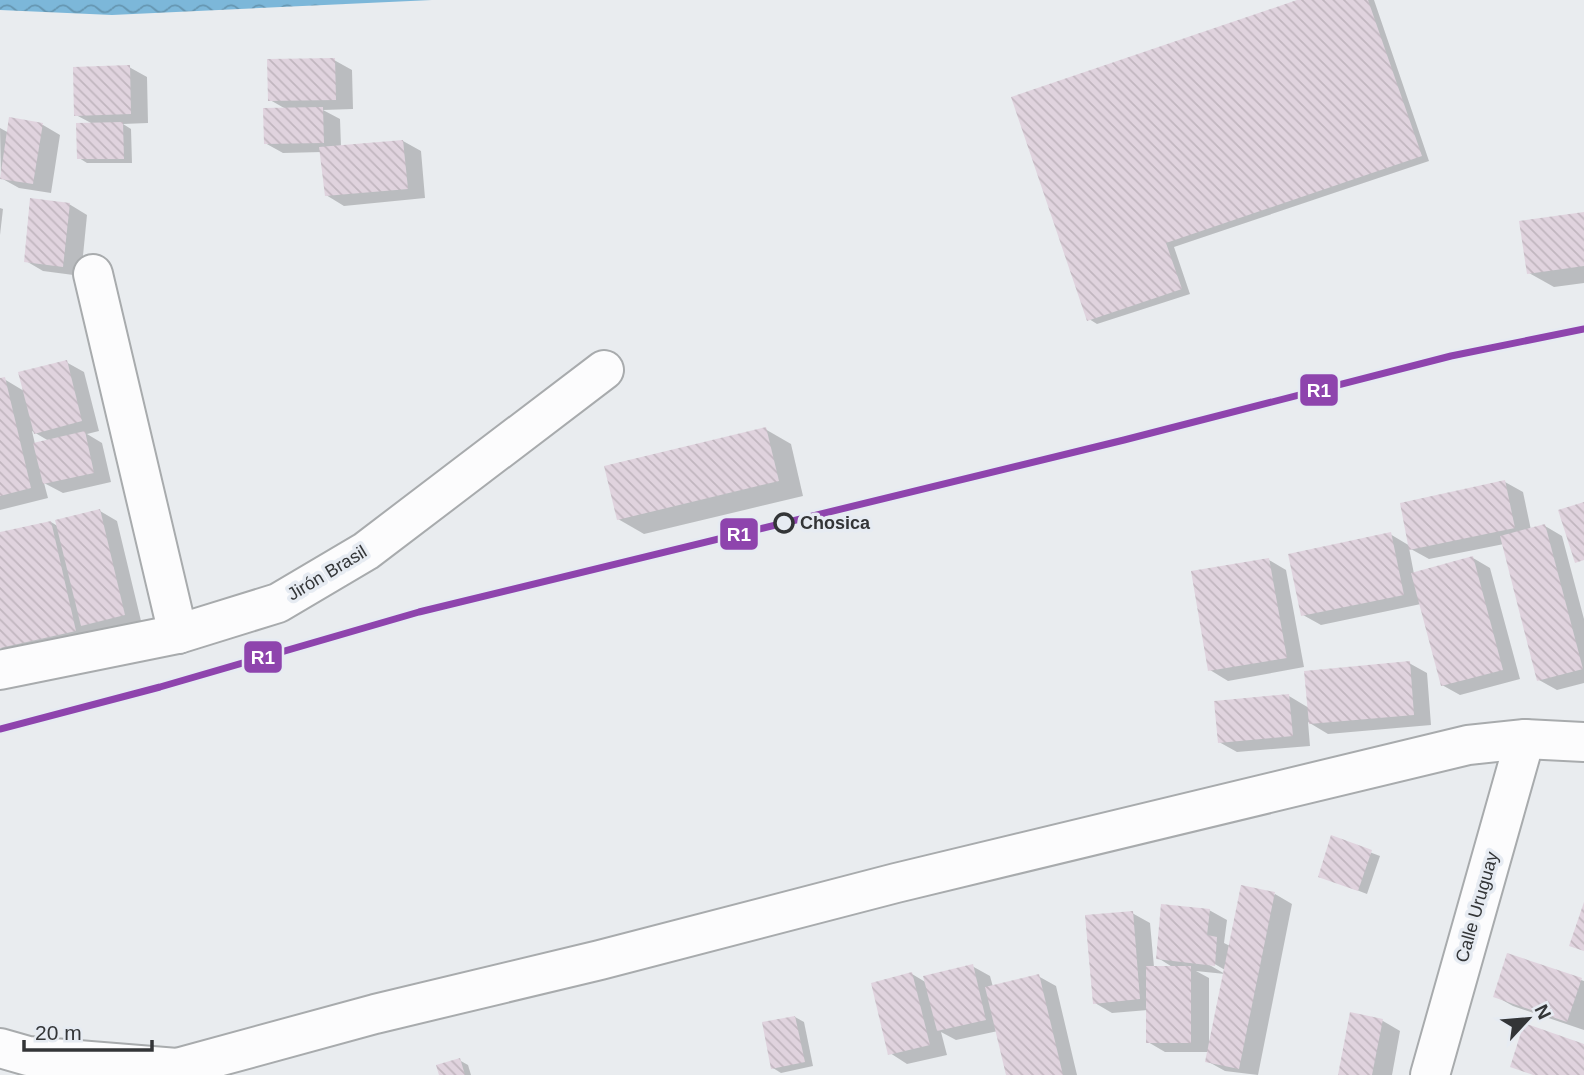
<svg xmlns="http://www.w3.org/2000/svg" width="1584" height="1075" font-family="Arial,sans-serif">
  <defs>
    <pattern id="water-waves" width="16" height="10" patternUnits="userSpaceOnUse" patternTransform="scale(1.75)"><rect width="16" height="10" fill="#7cb7d9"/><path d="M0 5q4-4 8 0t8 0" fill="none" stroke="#6696b1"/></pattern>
    <pattern id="building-back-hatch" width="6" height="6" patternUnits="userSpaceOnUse" patternTransform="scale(1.75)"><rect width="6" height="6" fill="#e0d3de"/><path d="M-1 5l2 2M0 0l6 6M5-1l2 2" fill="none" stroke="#c1b6bf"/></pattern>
  </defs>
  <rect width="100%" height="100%" fill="#e9ecef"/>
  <!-- water -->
  <polygon fill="url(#water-waves)" points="0,0 432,0 112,15 0,10"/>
  <!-- shadow -->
  <g fill="#0003" fill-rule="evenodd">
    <polygon points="1304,0 1374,0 1429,161 1174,247 1190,294 1097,324 1089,319"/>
    <polygon points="334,60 352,70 353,109 323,110 340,119 341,147 403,141 421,151 425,198 344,206 326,195 322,152 283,153 265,143 286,109 270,100"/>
    <polygon points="129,67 147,77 148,123 123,124 131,129 132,163 87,163 79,158 93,124 76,115"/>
    <polygon points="11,119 43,125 60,135 51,193 19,188 1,178 0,128 9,133"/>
    <polygon points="69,204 87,215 81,276 43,271 26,261"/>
    <polygon points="0,208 3,209 0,235"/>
    <polygon points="1584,214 1584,283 1554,287 1529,273"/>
    <path d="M66,362L84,372L99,431L87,434L102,443L111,482L63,493L44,483L48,498L0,510V380L4,379L24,391ZM32,431L49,441L35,444Z"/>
    <polygon points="765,429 791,444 803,496 644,534 618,519"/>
    <polygon points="1505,482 1523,492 1531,530 1545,526 1562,536 1584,619 1584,683 1557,690 1539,680 1504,544 1429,559 1409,548 1414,574 1473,558 1490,568 1520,679 1460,695 1442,685 1421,604 1321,625 1303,615 1390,534 1410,546"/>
    <polygon points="100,511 117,521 142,625 26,662 0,647 0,534 51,522 59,527"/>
    <polygon points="1269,560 1286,570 1304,667 1228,681 1210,670"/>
    <polygon points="1409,663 1427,673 1431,725 1328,734 1308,722 1310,746 1237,752 1219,742 1289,696 1309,708"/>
    <polygon points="1332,838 1380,856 1367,894 1320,876"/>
    <path d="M1275,894L1292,904L1258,1075L1225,1071L1207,1061L1209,1052H1165L1148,1042V1010L1112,1013L1095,1003L1132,913L1150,923L1154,967L1174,968L1158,958L1209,910L1227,920L1224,943L1230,946ZM1208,960L1225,970V974L1206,963ZM1196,971L1225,974L1209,1045V978Z"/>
    <polygon points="1508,955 1584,981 1584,1030 1513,1006 1495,996"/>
    <polygon points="972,966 990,976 993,987 1038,976 1056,986 1077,1075 1008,1075 998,1031 956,1040 941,1032 947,1055 907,1064 890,1053 912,974 927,983"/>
    <polygon points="1352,1014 1383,1021 1400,1031 1392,1075 1339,1075"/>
    <polygon points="795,1017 804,1022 813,1066 781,1073 773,1068"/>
    <polygon points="459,1060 468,1065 471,1075 440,1075"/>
  </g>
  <!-- building -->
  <g fill="url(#building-back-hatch)">
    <polygon points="1297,0 1368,0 1422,156 1166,243 1182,289 1087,321 1011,97"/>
    <polygon points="335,58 336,100 268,101 267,59"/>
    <polygon points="130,65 131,114 74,116 73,67"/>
    <polygon points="323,107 324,143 264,144 263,108"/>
    <polygon points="9,117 43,123 33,184 0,179"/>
    <polygon points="123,122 124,159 77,159 76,123"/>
    <polygon points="403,140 408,189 325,196 319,147"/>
    <polygon points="30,198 70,203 63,267 24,262"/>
    <polygon points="1584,212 1584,266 1527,274 1519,221"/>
    <polygon points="67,360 82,421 34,434 18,372"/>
    <polygon points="5,377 31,488 0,496 0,378"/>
    <polygon points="766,427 779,481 617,520 604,466"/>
    <polygon points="85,431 94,473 43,484 33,443"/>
    <polygon points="1505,480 1515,528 1409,550 1400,503"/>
    <polygon points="1584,502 1584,560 1575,563 1558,510"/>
    <polygon points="100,509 125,615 81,626 55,520"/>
    <polygon points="51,521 76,631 0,648 0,532"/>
    <polygon points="1545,524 1583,669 1537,681 1500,536"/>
    <polygon points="1391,532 1404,595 1301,616 1288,554"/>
    <polygon points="1473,556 1503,670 1441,686 1411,573"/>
    <polygon points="1269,558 1287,658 1208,671 1191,571"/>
    <polygon points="1410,661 1414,715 1309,724 1304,671"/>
    <polygon points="1289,694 1293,736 1218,743 1214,701"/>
    <polygon points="1331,835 1372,850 1358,891 1318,877"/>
    <polygon points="1241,885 1275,892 1239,1069 1205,1062"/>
    <polygon points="1584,902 1584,951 1569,946"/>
    <polygon points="1161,904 1210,909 1207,935 1217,937 1215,966 1156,959"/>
    <polygon points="1133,911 1140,999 1093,1004 1085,915"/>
    <polygon points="1507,953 1582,978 1567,1022 1493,997"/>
    <polygon points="973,964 986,1020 937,1031 923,976"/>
    <rect x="1146" y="966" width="45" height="77"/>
    <polygon points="912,972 930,1045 888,1055 871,983"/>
    <polygon points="1039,974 1063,1075 1006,1075 985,987"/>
    <polygon points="1350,1012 1383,1019 1372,1075 1338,1075"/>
    <polygon points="795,1016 805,1062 771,1069 762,1022"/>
    <polygon points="1524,1023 1584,1044 1584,1075 1533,1075 1510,1067"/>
    <polygon points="460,1058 465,1075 439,1075 436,1065"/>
  </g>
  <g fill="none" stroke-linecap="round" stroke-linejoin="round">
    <defs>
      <g id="minor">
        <polyline points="93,274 178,634"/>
        <polyline points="0,670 178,634 278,603 366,551 604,370"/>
        <polyline points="183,1075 177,1068 375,1014 600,960 896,883 1468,745 1525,739 1584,742"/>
        <polyline points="1430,1075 1525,739"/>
      </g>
      <polyline id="tertiary" points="0,1048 28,1056 177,1068"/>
    </defs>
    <!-- minor casing -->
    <use href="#minor" stroke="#a8abad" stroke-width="42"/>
    <!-- tertiary casing -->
    <use href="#tertiary" stroke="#a8abad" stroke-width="42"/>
    <!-- minor -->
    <use href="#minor" stroke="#fcfcfd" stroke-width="38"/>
    <!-- tertiary -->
    <use href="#tertiary" stroke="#fcfcfd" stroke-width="38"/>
    <defs>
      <polyline id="rail-1" points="0,729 160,687 419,612 1124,440 1451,356 1584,329"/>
    </defs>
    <!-- rail-1 casing -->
    <use href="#rail-1" stroke="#e6ebf2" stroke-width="12"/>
    <!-- rail-1 -->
    <use href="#rail-1" stroke="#8e44ad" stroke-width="7"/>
  </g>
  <!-- markers -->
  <circle fill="#e6ebf2" stroke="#333537" stroke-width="3.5" cx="784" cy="523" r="9"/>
  <g text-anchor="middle" stroke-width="7" stroke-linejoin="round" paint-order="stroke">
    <!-- stop labels -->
    <g font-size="18" font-weight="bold" fill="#333537" stroke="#e6ebf2" text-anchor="start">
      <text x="800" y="529">Chosica</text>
    </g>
    <!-- street labels -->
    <g font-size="18" fill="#333537" stroke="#e6ebf2">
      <text transform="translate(327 573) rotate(-31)" y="6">Jirón Brasil</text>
      <text transform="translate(1477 907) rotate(-74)" y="6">Calle Uruguay</text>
    </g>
  </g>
  <g stroke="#e6ebf2" stroke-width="2.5">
    <rect x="1299" y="373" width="40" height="34" rx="7" fill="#8e44ad"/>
    <rect x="719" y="517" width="40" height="34" rx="7" fill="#8e44ad"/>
    <rect x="243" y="640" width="40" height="34" rx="7" fill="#8e44ad"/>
  </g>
  <g font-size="19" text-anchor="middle" font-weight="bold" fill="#fff">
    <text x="1319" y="397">R1</text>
    <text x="739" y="541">R1</text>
    <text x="263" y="664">R1</text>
  </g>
  <!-- north arrow -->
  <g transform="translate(1528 1019) rotate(64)" stroke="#e6ebf2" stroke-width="5" paint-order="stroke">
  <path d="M0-5L12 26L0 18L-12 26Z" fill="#333537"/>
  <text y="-10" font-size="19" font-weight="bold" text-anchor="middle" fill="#333537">N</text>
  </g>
  <!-- scale -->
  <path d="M24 1040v10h128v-10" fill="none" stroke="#333537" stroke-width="3.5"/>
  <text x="35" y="1040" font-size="21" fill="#333537" stroke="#e6ebf2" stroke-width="5" paint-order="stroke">20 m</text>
</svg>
